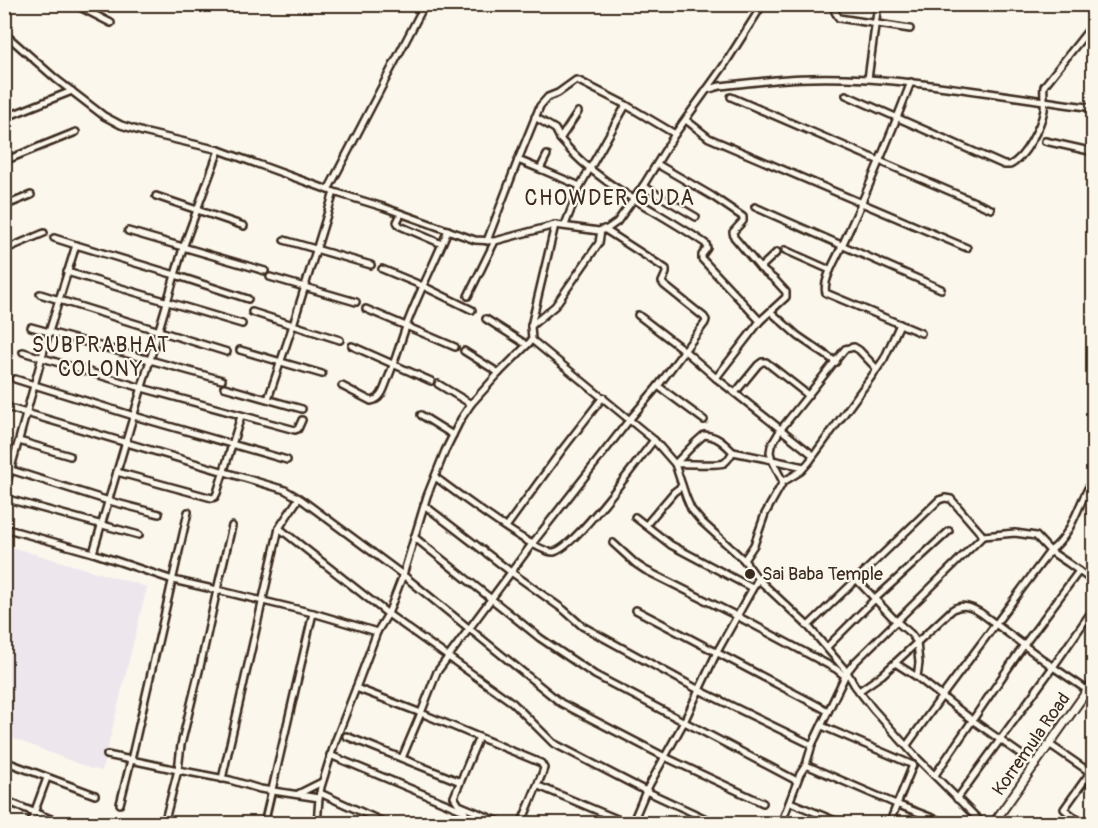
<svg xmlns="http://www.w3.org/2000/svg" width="1098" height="828" font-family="Pangolin,sans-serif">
  <rect width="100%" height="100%" fill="#fbf7ec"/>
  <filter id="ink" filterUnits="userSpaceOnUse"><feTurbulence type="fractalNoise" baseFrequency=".0167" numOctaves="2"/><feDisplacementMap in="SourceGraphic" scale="12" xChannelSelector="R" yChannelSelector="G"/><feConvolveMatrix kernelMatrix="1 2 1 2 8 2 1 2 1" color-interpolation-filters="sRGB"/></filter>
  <g filter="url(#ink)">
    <!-- built -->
    <polygon fill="#ede6ed" points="4,545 147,587 102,771 89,768 5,735"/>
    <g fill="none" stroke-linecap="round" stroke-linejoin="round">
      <defs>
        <g id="minor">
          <polyline points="74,4 111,23"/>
          <polyline points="835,4 835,12 839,18 910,29"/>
          <polyline points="4,33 56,79 104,116 121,125 143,132 219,150 334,192 383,207 475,240 495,241 555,225 599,231 607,229 617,222 643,186 675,134 723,67 763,4"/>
          <polyline points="868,79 878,4"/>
          <path d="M911,82C889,139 866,195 840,250C835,261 822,282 826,293L921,333"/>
          <path d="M706,90L720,86C751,83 781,78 812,78C906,76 1000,96 1094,108"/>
          <path d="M846,95L1004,165H1010C1025,158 1041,126 1044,110C1045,102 1043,95 1044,86L1094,23"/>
          <polyline points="731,97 991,209"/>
          <polyline points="626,105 675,134"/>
          <path d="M535,117L555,129C558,133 559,138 562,141C600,187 658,210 706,244L707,248L702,255V259L760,321"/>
          <polyline points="4,118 72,91"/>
          <polyline points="686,120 709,138 967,248"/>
          <polyline points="560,139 578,112"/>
          <polyline points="1045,141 1094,152"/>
          <polyline points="518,160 540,169 547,155"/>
          <polyline points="4,161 76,132"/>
          <polyline points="657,164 712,196 743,217 743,221 733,232 734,237 760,268 775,280 786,292 786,297 760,321 716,378"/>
          <polyline points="540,169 580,186"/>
          <polyline points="643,186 696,217"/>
          <polyline points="328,190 425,4"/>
          <polyline points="156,196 244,226"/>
          <polyline points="4,206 31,195"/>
          <polyline points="755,207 941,289"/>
          <polyline points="401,214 397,222 400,226 442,244"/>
          <polyline points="555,225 531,326 532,340 654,440 675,464 686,497 691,509 701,521 744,560 758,579 808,626 847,672 855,686 873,709 917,758 983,824"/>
          <polyline points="128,231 265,271"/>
          <polyline points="54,238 76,245"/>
          <polyline points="284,240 371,265"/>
          <polyline points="487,241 518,160 540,106 548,97 558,93 576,80 579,81 626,105 580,186 565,225"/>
          <polyline points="4,250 44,233"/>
          <polyline points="785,250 830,270"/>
          <polyline points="4,255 7,261"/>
          <polyline points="760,268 777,252"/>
          <polyline points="382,269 423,286 472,310"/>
          <polyline points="67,272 242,324"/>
          <polyline points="270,277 356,302"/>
          <polyline points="40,294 227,352"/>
          <polyline points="468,296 495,241"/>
          <polyline points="366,309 455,347"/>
          <polyline points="252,312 340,340"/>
          <polyline points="771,312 798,336 836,362"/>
          <polyline points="638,315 685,351 716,378 813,455"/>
          <polyline points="486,319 527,345"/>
          <polyline points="531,326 555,306 599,243 601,230"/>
          <polyline points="31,327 222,380"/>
          <polyline points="352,346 431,381"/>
          <polyline points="240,350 322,374"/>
          <polyline points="464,351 499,373"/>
          <polyline points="23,352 142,388 295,430 298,429 302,420"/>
          <polyline points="877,369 884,359 900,324"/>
          <polyline points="15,379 134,416 287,460"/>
          <polyline points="438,384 471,404"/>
          <path d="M342,386L371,401C381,400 384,389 387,381C395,362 400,343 407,324C419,292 435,262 448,230"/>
          <polyline points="658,386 704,420"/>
          <polyline points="224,387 302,409"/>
          <polyline points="735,393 758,365 762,362 766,362 808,395"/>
          <polyline points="268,399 293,325 334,192"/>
          <polyline points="6,407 285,490 302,500 403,575 561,703 665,757 763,803"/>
          <polyline points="421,415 453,435"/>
          <path d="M704,435C717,436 724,443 733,452C730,456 728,461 724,463C718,466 685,463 675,464L696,442Z"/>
          <polyline points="19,441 70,456"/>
          <polyline points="733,452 772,460 783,482"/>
          <polyline points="11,470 109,501 159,514"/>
          <polyline points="117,472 212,498 215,497 217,493 241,416"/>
          <path d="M435,477C453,490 538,555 554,552C575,548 638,460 654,440"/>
          <polyline points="4,493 49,332 76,245 175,275 248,299"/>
          <polyline points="4,498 139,535"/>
          <polyline points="424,505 511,572 564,610 582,626 699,690 812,745"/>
          <polyline points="635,517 671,545 752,588"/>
          <polyline points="646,525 674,492 682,486"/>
          <polyline points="232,526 217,590 313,613 377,632"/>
          <polyline points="506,527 562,450 603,397"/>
          <polyline points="4,528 93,553 173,580 217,590 200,667 181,745 178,770 230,780 260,789 319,798 317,824"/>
          <polyline points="279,528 388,614 513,703 553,743 646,791 717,824"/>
          <polyline points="414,537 540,638 595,675 797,781"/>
          <polyline points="613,543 636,564 645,570 737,616 836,669 845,676"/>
          <polyline points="93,553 183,248 219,150"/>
          <polyline points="744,560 754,545 765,514 783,482 801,471 809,462 877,369 859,350 854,347 845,349 781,429 771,446 770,452 772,460 804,467"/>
          <polyline points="856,579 896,621 911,634 917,642 919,663 917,677"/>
          <polyline points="636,610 828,711"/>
          <path d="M808,626L939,500L945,498L951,499L983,536L1015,533L1036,536L1050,551C1074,533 1078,502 1094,478"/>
          <polyline points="827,647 875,599 949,531"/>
          <polyline points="895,663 917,677 972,720 1036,765"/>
          <polyline points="356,688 421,713 402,758"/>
          <path d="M859,691L882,675L952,610C962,603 971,607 981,613L1053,667L1087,690"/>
          <polyline points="822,726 913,765"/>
          <polyline points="346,736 458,781"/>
          <polyline points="479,737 454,797 459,805 505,824"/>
          <polyline points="1049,744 1094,775"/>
          <polyline points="907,745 942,696 1050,551 1068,563 1094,582"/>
          <polyline points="107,755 131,760 120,804"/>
          <polyline points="330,755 464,811 466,815 463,824"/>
          <polyline points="4,761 95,795"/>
          <polyline points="806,765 896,804 948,824"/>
          <polyline points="935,775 1024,645 1079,571"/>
          <polyline points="222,779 279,528 299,498"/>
          <polyline points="541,787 629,824"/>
          <polyline points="320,793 388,824"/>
          <polyline points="298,794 322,782"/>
          <polyline points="319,798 321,787 335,742 356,688 377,632 388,614 403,575 427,496 445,451 461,419 471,404 499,373 532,340"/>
          <polyline points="957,799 1053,667 1094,608"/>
          <polyline points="4,800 63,824"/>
          <polyline points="790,802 843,824"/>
          <polyline points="527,823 527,824"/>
          <polyline points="30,824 47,778"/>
          <polyline points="164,824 178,770 131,760 188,512"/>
          <polyline points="264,824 313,613"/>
          <polyline points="521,824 542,774 544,768 541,763 421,713 437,672 532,544 630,419 658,386 705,323 706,320 704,317 664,285 662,282 666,273 666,269 604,229"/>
          <polyline points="632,824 646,791 684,722 717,652 758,579"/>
          <polyline points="781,824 800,774 806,765 812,745 847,672 854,663 983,536"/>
          <polyline points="889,824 913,765"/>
          <polyline points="1083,824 1064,809 1094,767"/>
        </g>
        <polyline id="tertiary" points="993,824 1094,681"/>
      </defs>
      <!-- minor casing -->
      <use href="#minor" stroke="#3b2a1e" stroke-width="10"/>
      <!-- tertiary casing -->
      <use href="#tertiary" stroke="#3b2a1e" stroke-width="11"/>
      <!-- minor -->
      <use href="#minor" stroke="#fbf7ec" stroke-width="5"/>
      <!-- tertiary -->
      <use href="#tertiary" stroke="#fbf7ec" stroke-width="7"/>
    </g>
  </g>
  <!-- markers -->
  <circle fill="#3b2a1e" stroke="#fbf7ec" stroke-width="2" cx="750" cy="574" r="6"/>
  <g text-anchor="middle" stroke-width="4.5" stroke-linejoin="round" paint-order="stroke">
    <!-- poi labels -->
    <g font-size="18" fill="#3b2a1e" stroke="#fbf7ec" text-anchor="start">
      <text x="762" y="580">Sai Baba Temple</text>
    </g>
    <!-- street labels -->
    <g font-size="18" fill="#3b2a1e" stroke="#fbf7ec">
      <text transform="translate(1031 744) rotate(-55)" y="6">Korremula Road</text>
    </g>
    <!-- quarter labels -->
    <g font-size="21" letter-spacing="1.5" fill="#3b2a1e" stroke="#fbf7ec">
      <text x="610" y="205">CHOWDER GUDA</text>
      <text x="101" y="352">SUBPRABHAT<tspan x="101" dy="24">COLONY</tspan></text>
    </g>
  </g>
  <!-- margin -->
  <rect width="1098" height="828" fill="none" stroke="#fbf7ec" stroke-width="24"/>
  <rect x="12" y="12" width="1074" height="804" fill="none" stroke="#3b2a1e" stroke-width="2" filter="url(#ink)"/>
</svg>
